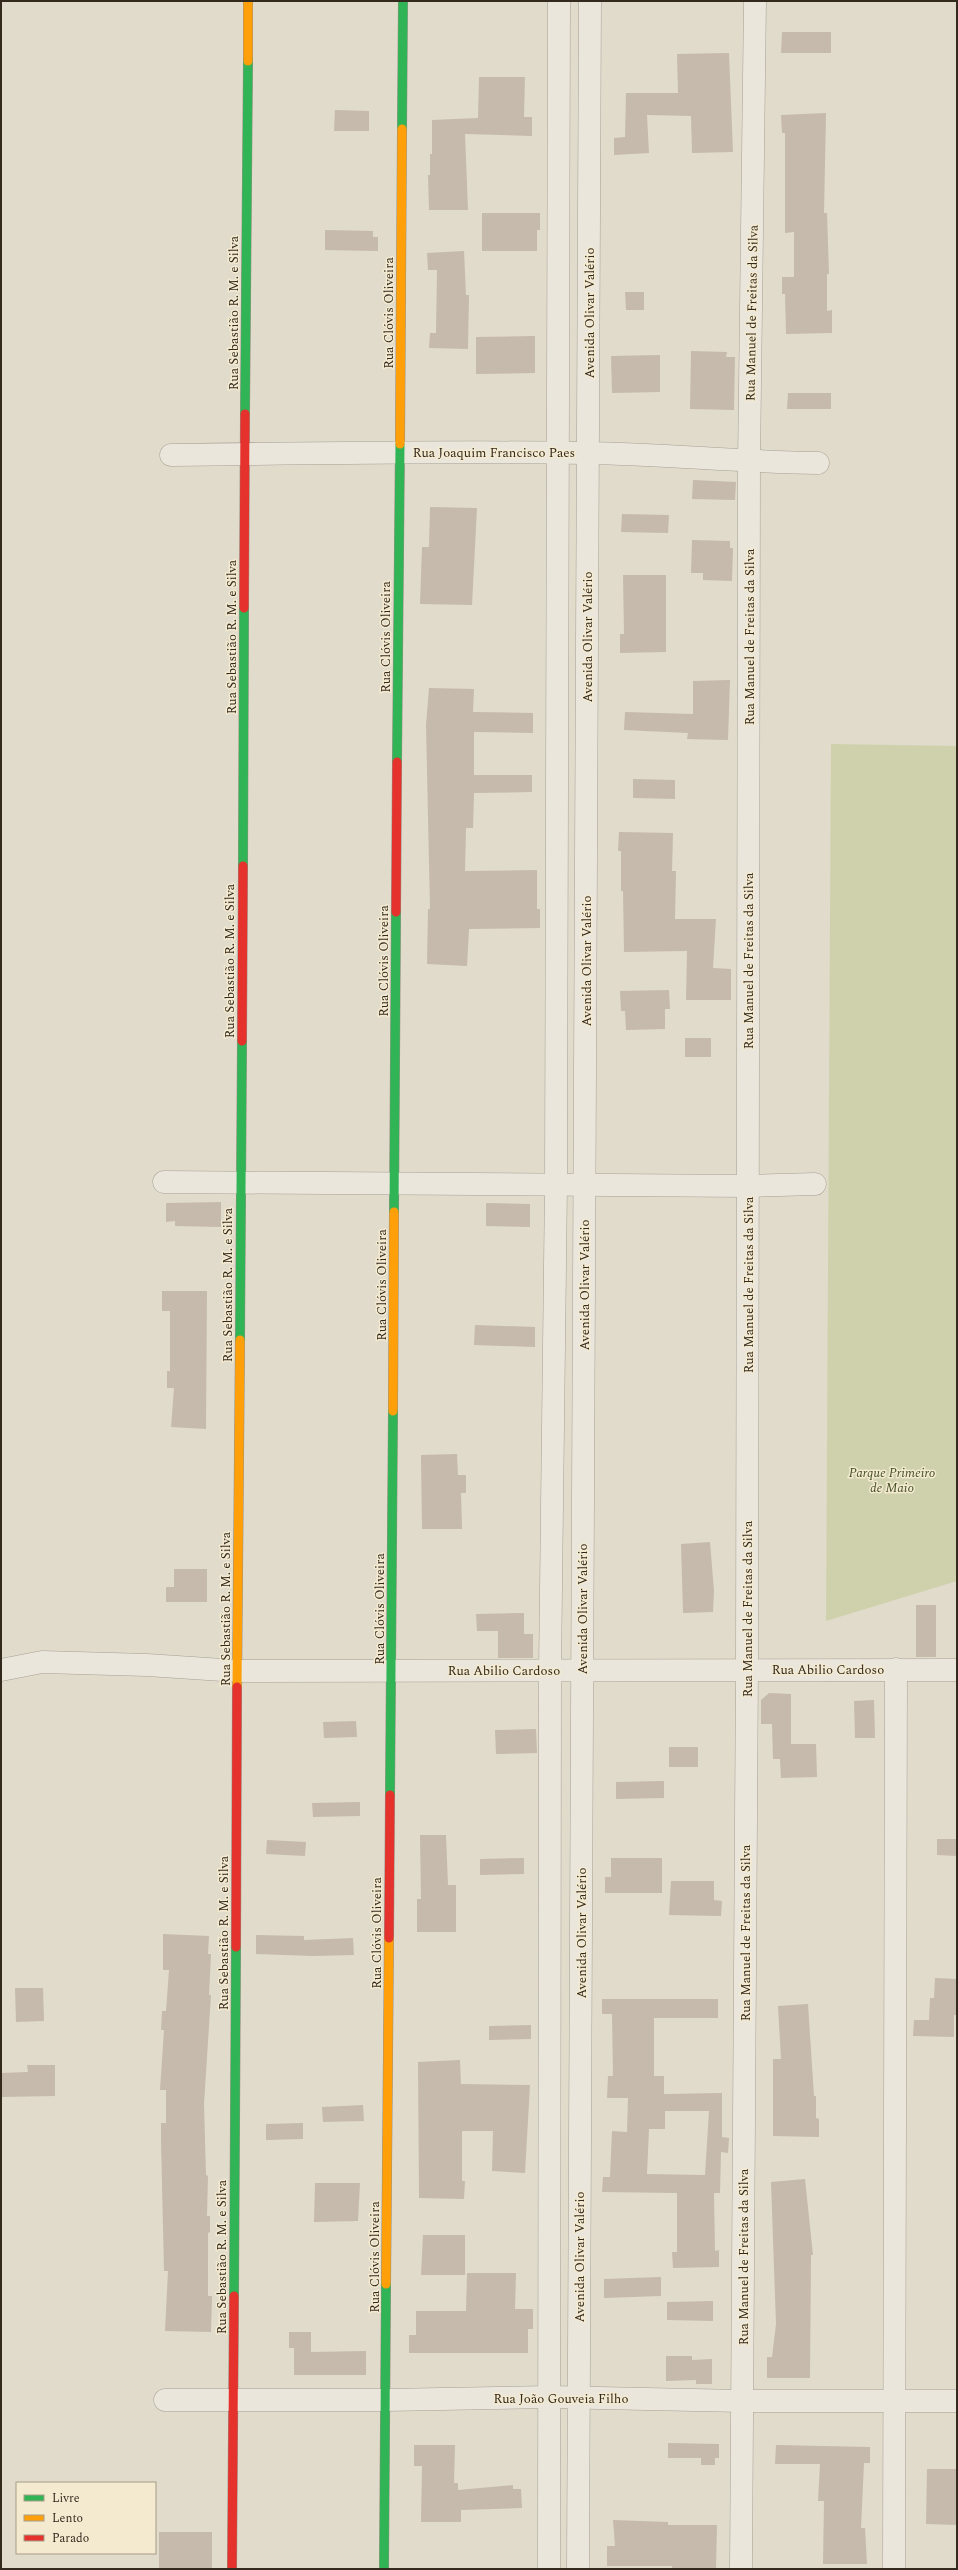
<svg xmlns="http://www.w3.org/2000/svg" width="958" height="2570" font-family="Spectral,serif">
  <rect width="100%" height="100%" fill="#e1dbcb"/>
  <!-- green -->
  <polygon fill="#cfd1ad" points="831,744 957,746 957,1581 826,1621"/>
  <!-- building -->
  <g fill="#c5baac" fill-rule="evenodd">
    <polygon points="782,32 831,32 831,53 781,53"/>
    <polygon points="729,53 733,152 692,153 691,116 647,115 649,153 614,155 614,138 625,137 626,93 678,93 677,54"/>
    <polygon points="479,77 525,77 524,117 532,117 532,136 465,134 468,210 429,210 428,175 430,175 430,154 432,154 432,120 478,118"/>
    <polygon points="335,110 369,111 369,131 334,131"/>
    <polygon points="826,113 824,213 827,213 829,274 827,274 827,311 832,310 832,333 786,334 785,294 782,294 782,277 794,277 794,232 785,233 785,133 782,133 781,115"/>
    <polygon points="482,213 540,213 540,230 537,230 537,251 482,251"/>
    <polygon points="325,230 373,231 373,237 378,237 378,251 325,250"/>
    <polygon points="464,251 466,295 469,295 468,349 429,348 430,333 436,333 437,270 428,270 427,253"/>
    <polygon points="625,292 644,292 644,310 626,310"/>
    <polygon points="535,336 535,373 476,374 476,337"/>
    <polygon points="691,351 727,352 726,357 735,357 734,410 690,409"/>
    <polygon points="660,355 660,392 612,393 611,356"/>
    <polygon points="788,393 831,393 831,409 787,409"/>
    <polygon points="693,480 736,482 735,500 692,499"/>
    <polygon points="430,507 477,508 472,605 420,604 422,547 429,547"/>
    <polygon points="622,514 669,515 668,533 621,532"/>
    <polygon points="692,540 730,541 730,548 733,548 732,581 703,580 703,573 691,573"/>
    <polygon points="623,575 666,575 666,652 620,653 620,634 624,634"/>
    <polygon points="730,680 728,740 687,739 688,733 624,730 625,712 693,714 693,681"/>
    <polygon points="429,688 474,689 473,712 533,713 533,733 474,732 474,775 532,775 532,792 474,793 473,828 466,828 465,871 537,870 537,909 540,909 540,928 469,929 467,966 427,964 428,909 430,909 426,725"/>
    <polygon points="633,779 675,780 675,799 633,798"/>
    <polygon points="619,832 673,833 672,871 676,871 675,919 716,919 713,968 731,969 731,1000 686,1000 687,951 624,952 623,891 621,891 621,851 618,851"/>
    <polygon points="669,990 670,1009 665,1009 665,1029 626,1030 625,1011 621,1011 620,991"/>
    <rect x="685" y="1038" width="26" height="19"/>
    <polygon points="221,1202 221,1227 175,1226 175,1221 166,1222 166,1203"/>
    <polygon points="486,1203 530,1204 530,1227 486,1226"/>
    <polygon points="162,1291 207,1291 206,1429 171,1427 174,1388 167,1388 167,1371 170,1371 170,1311 162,1311"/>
    <polygon points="475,1325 535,1327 535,1347 474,1345"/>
    <polygon points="457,1454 458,1475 466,1475 466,1493 461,1493 462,1529 422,1529 421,1455"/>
    <polygon points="710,1542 714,1591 713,1612 683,1613 681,1544"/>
    <polygon points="174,1569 207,1569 207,1602 166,1602 166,1587 174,1587"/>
    <rect x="916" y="1605" width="20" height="52"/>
    <polygon points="524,1613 524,1634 533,1634 533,1658 498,1658 498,1631 477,1631 476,1614"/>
    <polygon points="769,1693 791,1694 791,1744 816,1744 817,1777 781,1778 780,1759 773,1759 772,1724 761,1724 761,1700"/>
    <polygon points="874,1700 875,1738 855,1738 854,1701"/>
    <polygon points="356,1721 357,1737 324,1738 323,1722"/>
    <polygon points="536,1729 537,1753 496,1754 495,1730"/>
    <rect x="669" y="1747" width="29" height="20"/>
    <polygon points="664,1781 664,1798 616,1799 616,1782"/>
    <polygon points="360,1802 360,1816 313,1817 312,1803"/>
    <polygon points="420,1835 446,1835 448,1885 456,1885 456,1932 417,1932 417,1899 421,1899"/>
    <polygon points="937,1839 957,1839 957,1856 937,1855"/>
    <polygon points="267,1840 306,1842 305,1856 266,1854"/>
    <polygon points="524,1858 524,1874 480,1875 480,1859"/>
    <polygon points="611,1858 662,1858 662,1893 605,1893 605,1877 611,1877"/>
    <polygon points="671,1881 714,1881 714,1900 722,1901 721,1916 669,1915"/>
    <polygon points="163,1934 209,1936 208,1954 211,1954 209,1995 211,1995 204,2104 206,2175 208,2176 207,2216 210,2216 210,2232 208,2233 208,2296 212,2296 211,2332 165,2331 168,2271 164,2271 161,2140 161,2123 166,2123 166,2090 160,2090 164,2030 161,2030 162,2011 166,2011 169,1970 163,1970"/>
    <polygon points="256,1935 304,1936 304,1940 353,1938 354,1955 313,1956 256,1954"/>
    <polygon points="935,1978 957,1979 957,2015 954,2015 954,2037 913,2036 914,2020 929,2020 930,1998 934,1998"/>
    <polygon points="15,1988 43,1988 44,2021 16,2022"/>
    <path d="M602,1999H718V2018H654V2076H664V2094L722,2093V2137L729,2138L728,2153L721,2152L720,2193H714L715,2251L719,2250V2267L673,2268L672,2252H677V2193L602,2192L603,2177H610L612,2131L627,2132L628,2098H607L608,2076H613L612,2014H602ZM665,2111H709L705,2175L647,2174L649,2129H665Z"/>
    <polygon points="808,2004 814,2096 816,2096 816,2118 819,2119 819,2137 773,2136 773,2059 781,2059 778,2006"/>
    <polygon points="531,2025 531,2039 489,2040 489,2026"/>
    <polygon points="460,2060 461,2084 530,2085 525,2173 492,2171 493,2131 462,2131 462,2181 465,2181 464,2199 419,2198 418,2062"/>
    <polygon points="27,2065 55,2065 55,2096 1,2097 1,2073 28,2072"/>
    <polygon points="363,2105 364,2121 323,2122 322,2107"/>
    <polygon points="303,2123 303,2139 266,2140 266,2124"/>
    <polygon points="805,2179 813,2255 811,2255 810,2378 767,2378 767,2357 772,2357 776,2324 771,2182"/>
    <polygon points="315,2183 360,2183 358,2221 314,2222"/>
    <polygon points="423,2235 465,2235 465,2275 421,2275"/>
    <polygon points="467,2273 516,2273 515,2309 533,2309 533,2329 528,2329 528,2353 409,2353 409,2335 416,2335 416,2311 466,2311"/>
    <polygon points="661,2277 661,2296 604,2298 604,2279"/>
    <polygon points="713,2301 713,2321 667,2320 667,2302"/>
    <polygon points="289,2332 311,2332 311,2352 366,2351 366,2375 294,2375 294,2348 289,2348"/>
    <polygon points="666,2356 692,2356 692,2360 712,2359 712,2384 696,2384 696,2380 666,2381"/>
    <polygon points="668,2443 719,2444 719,2458 715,2458 715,2465 701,2465 701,2458 668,2458"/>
    <polygon points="414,2445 455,2445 454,2483 458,2483 458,2490 513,2485 513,2489 521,2489 522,2508 461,2510 461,2522 421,2522 422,2466 414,2466"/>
    <polygon points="776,2445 870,2447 870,2463 864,2463 861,2528 865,2528 867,2564 823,2564 824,2501 818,2501 820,2464 775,2464"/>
    <polygon points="927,2469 957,2469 957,2525 926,2524"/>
    <polygon points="613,2520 668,2522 668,2525 717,2525 716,2569 672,2569 672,2566 607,2566 607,2546 615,2546"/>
    <rect x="159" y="2532" width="53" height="37"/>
  </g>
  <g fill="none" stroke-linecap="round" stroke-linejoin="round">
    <defs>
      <g id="street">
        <path d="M171,455C310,453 448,451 587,453C664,454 741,462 818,463"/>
        <polyline points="164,1182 748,1186 815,1184"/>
        <polyline points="1,1670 42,1662 147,1665 238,1671 957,1670"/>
        <polyline points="165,2400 386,2400 551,2397 742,2401 957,2401"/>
        <polyline points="549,2569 550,1669 556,1185 559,1"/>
        <polyline points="578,2569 590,1"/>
        <polyline points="741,2569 747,1669 749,462 755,1"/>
        <polyline points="894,2569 896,1669"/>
      </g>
      <g id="fast">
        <polyline points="402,129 403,1"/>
        <polyline points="245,414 248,61"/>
        <polyline points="397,762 400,444"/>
        <polyline points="243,866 244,608"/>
        <polyline points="394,1212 396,912"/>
        <polyline points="240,1340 242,1041"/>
        <polyline points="390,1795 393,1411"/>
        <polyline points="234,2296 236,1947"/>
        <polyline points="384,2569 386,2284"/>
      </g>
      <g id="slow">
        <polyline points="248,61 248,1"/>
        <polyline points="400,444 402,129"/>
        <polyline points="393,1411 394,1212"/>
        <polyline points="237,1687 240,1340"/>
        <polyline points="386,2284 389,1938"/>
      </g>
      <g id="jam">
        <polyline points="244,608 245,414"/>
        <polyline points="396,912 397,762"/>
        <polyline points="242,1041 243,866"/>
        <polyline points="389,1938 390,1795"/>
        <polyline points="236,1947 237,1687"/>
        <polyline points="232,2569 234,2296"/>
      </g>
    </defs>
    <!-- street casing -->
    <use href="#street" stroke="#a6a094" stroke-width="23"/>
    <!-- fast casing -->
    <use href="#fast" stroke="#969084" stroke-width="10"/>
    <!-- slow casing -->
    <use href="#slow" stroke="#969084" stroke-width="10"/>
    <!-- jam casing -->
    <use href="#jam" stroke="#969084" stroke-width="10"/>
    <!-- street -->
    <use href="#street" stroke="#eae6dc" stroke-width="22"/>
    <!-- fast -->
    <use href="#fast" stroke="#30b455" stroke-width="9"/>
    <!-- slow -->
    <use href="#slow" stroke="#ff9f0a" stroke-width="9"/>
    <!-- jam -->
    <use href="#jam" stroke="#e5322d" stroke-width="9"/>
  </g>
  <g text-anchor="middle" stroke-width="3" stroke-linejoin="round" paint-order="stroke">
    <!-- street labels -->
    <g font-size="13" fill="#34291d" stroke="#f3ead0">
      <text transform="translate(233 313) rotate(-90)" y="5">Rua Sebastião R. M. e Silva</text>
      <text transform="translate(388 313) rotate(-90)" y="5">Rua Clóvis Oliveira</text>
      <text transform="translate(589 313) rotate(-90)" y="5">Avenida Olivar Valério</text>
      <text transform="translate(751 313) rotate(-89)" y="5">Rua Manuel de Freitas da Silva</text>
      <text x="494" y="457">Rua Joaquim Francisco Paes</text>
      <text transform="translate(231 637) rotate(-90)" y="5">Rua Sebastião R. M. e Silva</text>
      <text transform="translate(385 637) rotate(-90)" y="5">Rua Clóvis Oliveira</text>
      <text transform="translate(587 637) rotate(-90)" y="5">Avenida Olivar Valério</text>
      <text transform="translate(749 637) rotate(-90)" y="5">Rua Manuel de Freitas da Silva</text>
      <text transform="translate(229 961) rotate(-90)" y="5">Rua Sebastião R. M. e Silva</text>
      <text transform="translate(383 961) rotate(-90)" y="5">Rua Clóvis Oliveira</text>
      <text transform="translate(586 961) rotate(-90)" y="5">Avenida Olivar Valério</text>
      <text transform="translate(748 961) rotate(-90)" y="5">Rua Manuel de Freitas da Silva</text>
      <text transform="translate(227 1285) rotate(-90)" y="5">Rua Sebastião R. M. e Silva</text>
      <text transform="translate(381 1285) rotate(-90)" y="5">Rua Clóvis Oliveira</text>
      <text transform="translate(584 1285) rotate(-90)" y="5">Avenida Olivar Valério</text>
      <text transform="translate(748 1285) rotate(-90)" y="5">Rua Manuel de Freitas da Silva</text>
      <text transform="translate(225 1609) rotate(-90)" y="5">Rua Sebastião R. M. e Silva</text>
      <text transform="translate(379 1609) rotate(-90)" y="5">Rua Clóvis Oliveira</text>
      <text transform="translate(582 1609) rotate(-90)" y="5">Avenida Olivar Valério</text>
      <text transform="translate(747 1609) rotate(-90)" y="5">Rua Manuel de Freitas da Silva</text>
      <text x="828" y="1674">Rua Abilio Cardoso</text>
      <text x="504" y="1675">Rua Abilio Cardoso</text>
      <text transform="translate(223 1933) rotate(-90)" y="5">Rua Sebastião R. M. e Silva</text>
      <text transform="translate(376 1933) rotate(-90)" y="5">Rua Clóvis Oliveira</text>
      <text transform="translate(581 1933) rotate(-90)" y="5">Avenida Olivar Valério</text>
      <text transform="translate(745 1933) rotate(-90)" y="5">Rua Manuel de Freitas da Silva</text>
      <text transform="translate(221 2257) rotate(-90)" y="5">Rua Sebastião R. M. e Silva</text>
      <text transform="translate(374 2257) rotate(-90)" y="5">Rua Clóvis Oliveira</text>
      <text transform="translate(579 2257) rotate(-90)" y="5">Avenida Olivar Valério</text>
      <text transform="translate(743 2257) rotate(-90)" y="5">Rua Manuel de Freitas da Silva</text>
      <text x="561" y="2403">Rua João Gouveia Filho</text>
    </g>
    <!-- park labels -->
    <g font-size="13" font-style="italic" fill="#435024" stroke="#f3ead0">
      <text x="892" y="1477">Parque Primeiro<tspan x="892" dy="15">de Maio</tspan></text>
    </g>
  </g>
  <!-- border -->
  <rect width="958" height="2570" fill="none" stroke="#34291d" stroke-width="4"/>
  <!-- legend -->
  <rect x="16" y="2482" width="140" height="72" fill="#f3ead0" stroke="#a79d88"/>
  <rect x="24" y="2495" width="20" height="6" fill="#30b455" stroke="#a79d88"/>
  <text x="52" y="2502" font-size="12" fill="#34291d">Livre</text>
  <rect x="24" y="2515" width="20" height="6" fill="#ff9f0a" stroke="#a79d88"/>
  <text x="52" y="2522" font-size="12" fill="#34291d">Lento</text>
  <rect x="24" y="2535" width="20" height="6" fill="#e5322d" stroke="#a79d88"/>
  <text x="52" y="2542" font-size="12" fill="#34291d">Parado</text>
</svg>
